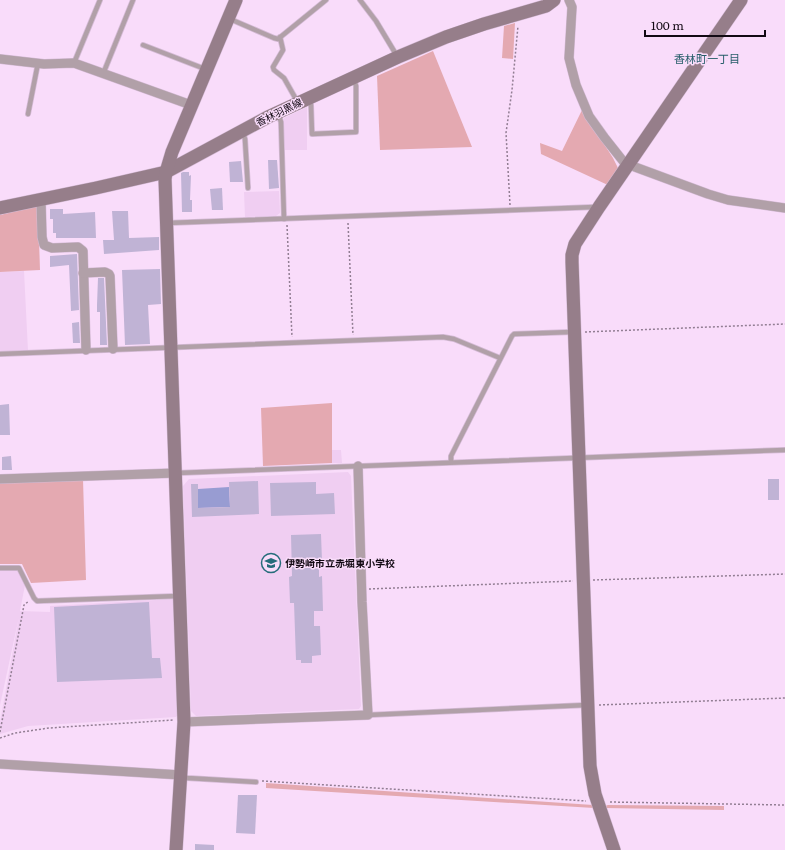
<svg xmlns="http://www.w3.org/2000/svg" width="785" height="850" viewBox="0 0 785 850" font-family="Literata,'Noto Sans JP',serif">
<rect width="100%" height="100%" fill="#f9dcfa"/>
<g fill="#f0cef2">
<polygon points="307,107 307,150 284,150 284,118"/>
<polygon points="279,191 280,213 276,216 245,217 244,192"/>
<polygon points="24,271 28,351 0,352 0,272"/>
<polygon points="332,450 341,450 342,463 332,463"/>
<polygon points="348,472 351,476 361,706 359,709 196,716 191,711 183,486 189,479"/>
<polygon points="0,571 18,571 25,585 20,611 50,612 50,606 173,599 180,712 176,717 28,726 0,734 0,722 19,617 0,705"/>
</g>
<g fill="#e4a9b1">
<polygon points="515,23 513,59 502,58 504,26"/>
<polygon points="433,51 472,147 380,150 377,76"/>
<polygon points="582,110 613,158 620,172 610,186 541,154 540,143 562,151"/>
<polygon points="37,206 38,209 40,270 0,272 0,215"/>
<polygon points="332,403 332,463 263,466 261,408"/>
<polygon points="83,479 86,580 31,583 22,564 0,564 0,483"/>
<polygon points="266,783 593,805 594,808 266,788"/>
<polygon points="608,805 724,806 724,810 605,808 605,806"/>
</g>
<polygon fill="#989cd2" points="229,487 230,507 198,508 198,489"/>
<g fill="#c0b3d5">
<polygon points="268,160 277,160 279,188 269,189"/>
<polygon points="241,161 243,182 230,182 229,162"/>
<polygon points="183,172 189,172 189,176 191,175 190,200 192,200 192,212 182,212 181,173"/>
<polygon points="222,188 223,210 212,210 210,189"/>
<polygon points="50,209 63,209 63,214 95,212 96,238 56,238 56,233 53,233 53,219 50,219"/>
<polygon points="112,211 128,211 129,238 159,237 159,250 104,254 103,240 114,240"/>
<polygon points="77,254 79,310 71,311 69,265 50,267 50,256"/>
<polygon points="160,269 161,304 148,305 150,344 125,345 122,270"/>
<polygon points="98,278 104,278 107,345 100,345 100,312 97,312 97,305"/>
<polygon points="79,322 80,343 73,343 72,323"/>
<polygon points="9,404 10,435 0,435 0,405"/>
<polygon points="11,456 12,470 2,470 2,457"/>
<rect x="768" y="479" width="11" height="21"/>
<polygon points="258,481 259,514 192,517 191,484 198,484 198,508 230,507 229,482"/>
<polygon points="316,482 316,494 334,493 335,514 271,516 270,483"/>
<polygon points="321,534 322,561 319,561 319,577 322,576 323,611 314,611 314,626 320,626 321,655 312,656 312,663 301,663 301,660 296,660 294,603 290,603 289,577 292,576 291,535"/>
<polygon points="149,602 152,658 160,658 162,678 57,682 54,607"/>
<polygon points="238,795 257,795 255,834 236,833"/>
<polygon points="195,844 214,845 214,850 195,850"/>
</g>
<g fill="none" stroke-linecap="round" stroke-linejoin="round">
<defs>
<g id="lane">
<polyline points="360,0 376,21 397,56"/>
<polyline points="230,19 274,38 278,39 326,0"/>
<polyline points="280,37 283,50 273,67 274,70 284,78 297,101"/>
<polyline points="143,45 205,69"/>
<polyline points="74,63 100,0"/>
<polyline points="103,74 133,0"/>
<polyline points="309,99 311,105 312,134 356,132 356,86 354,79"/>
<polyline points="278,113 281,122 284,219"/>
<polyline points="28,114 38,63"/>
<polyline points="243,132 245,139 248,188"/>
<polyline points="167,223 595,207"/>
<polyline points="0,354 443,337 454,339 500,358"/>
<polyline points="451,462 451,456 512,336 514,334 572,332"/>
<polyline points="177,473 785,450"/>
<polyline points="0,568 19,568 34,598 37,601 178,596"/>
<polyline points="368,715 587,705"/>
<polyline points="183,776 187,778 256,782"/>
</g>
<g id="street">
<polyline points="569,0 572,7 569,58 576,85 589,116 604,137 623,161 635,167 708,194 728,200 785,208"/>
<polyline points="0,59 44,64 74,63 191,105"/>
<polyline points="41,200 42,237 44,245 52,248 78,247 83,251 86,350"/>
<polyline points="83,273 105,272 109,274 110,276 113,349"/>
<polyline points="0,479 176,473"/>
<polyline points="184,722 368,715 362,602 358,466"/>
<polyline points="0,764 181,775"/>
</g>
<g id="secondary">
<polyline points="0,208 96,188 166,172 268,117 398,57 446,37 484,24 546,6 554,0"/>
<polyline points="176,850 184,722 165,179 166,172 172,152 236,0"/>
<polyline points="614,850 595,794 590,766 572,262 572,255 575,244 599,207 741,0"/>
</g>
</defs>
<use href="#lane" stroke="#d4bad5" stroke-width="6"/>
<use href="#street" stroke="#d4bad5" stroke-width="10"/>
<use href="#secondary" stroke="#d4bad5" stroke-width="14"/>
<g stroke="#927e93" stroke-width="1.5" stroke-dasharray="2 2" stroke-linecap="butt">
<polyline points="510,205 506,133 512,90 518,26"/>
<polyline points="348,223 353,335"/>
<polyline points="287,225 292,337"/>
<polyline points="585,332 785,324"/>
<polyline points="593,580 785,574"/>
<polyline points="369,589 573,581"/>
<polyline points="599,705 785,698"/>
<polyline points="0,732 24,605 29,601"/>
<polyline points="0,738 15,733 49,728 174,720"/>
<polyline points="262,781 586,801"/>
<polyline points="610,802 785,805"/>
</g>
<use href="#lane" stroke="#b1a0a8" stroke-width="4.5"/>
<use href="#street" stroke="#b1a0a8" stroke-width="9"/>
<use href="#secondary" stroke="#967e8a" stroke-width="13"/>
</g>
<defs>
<symbol id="school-ring" viewBox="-11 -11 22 22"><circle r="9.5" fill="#f9dcfa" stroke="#266c7b" stroke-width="1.5"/><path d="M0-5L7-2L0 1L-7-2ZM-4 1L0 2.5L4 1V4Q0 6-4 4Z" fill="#266c7b"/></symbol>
</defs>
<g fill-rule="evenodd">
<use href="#school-ring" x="260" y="552" width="22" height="22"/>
</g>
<g text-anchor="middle" stroke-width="3" stroke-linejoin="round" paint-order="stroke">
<g font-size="10" fill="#120913" stroke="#f9dcfa">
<text transform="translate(279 112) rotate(-26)" y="4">香林羽黒線</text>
</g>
<g font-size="10" font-weight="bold" fill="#120913" stroke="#f9dcfa" text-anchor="start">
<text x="285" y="567">伊勢崎市立赤堀東小学校</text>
</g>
<g font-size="11" fill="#265d69" stroke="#f9dcfa">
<text x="707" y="63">香林町一丁目</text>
</g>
</g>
<path d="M645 30v6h120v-6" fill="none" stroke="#120913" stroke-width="2"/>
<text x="651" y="30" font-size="12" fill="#120913" stroke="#f9dcfa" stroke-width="3" paint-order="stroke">100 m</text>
</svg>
